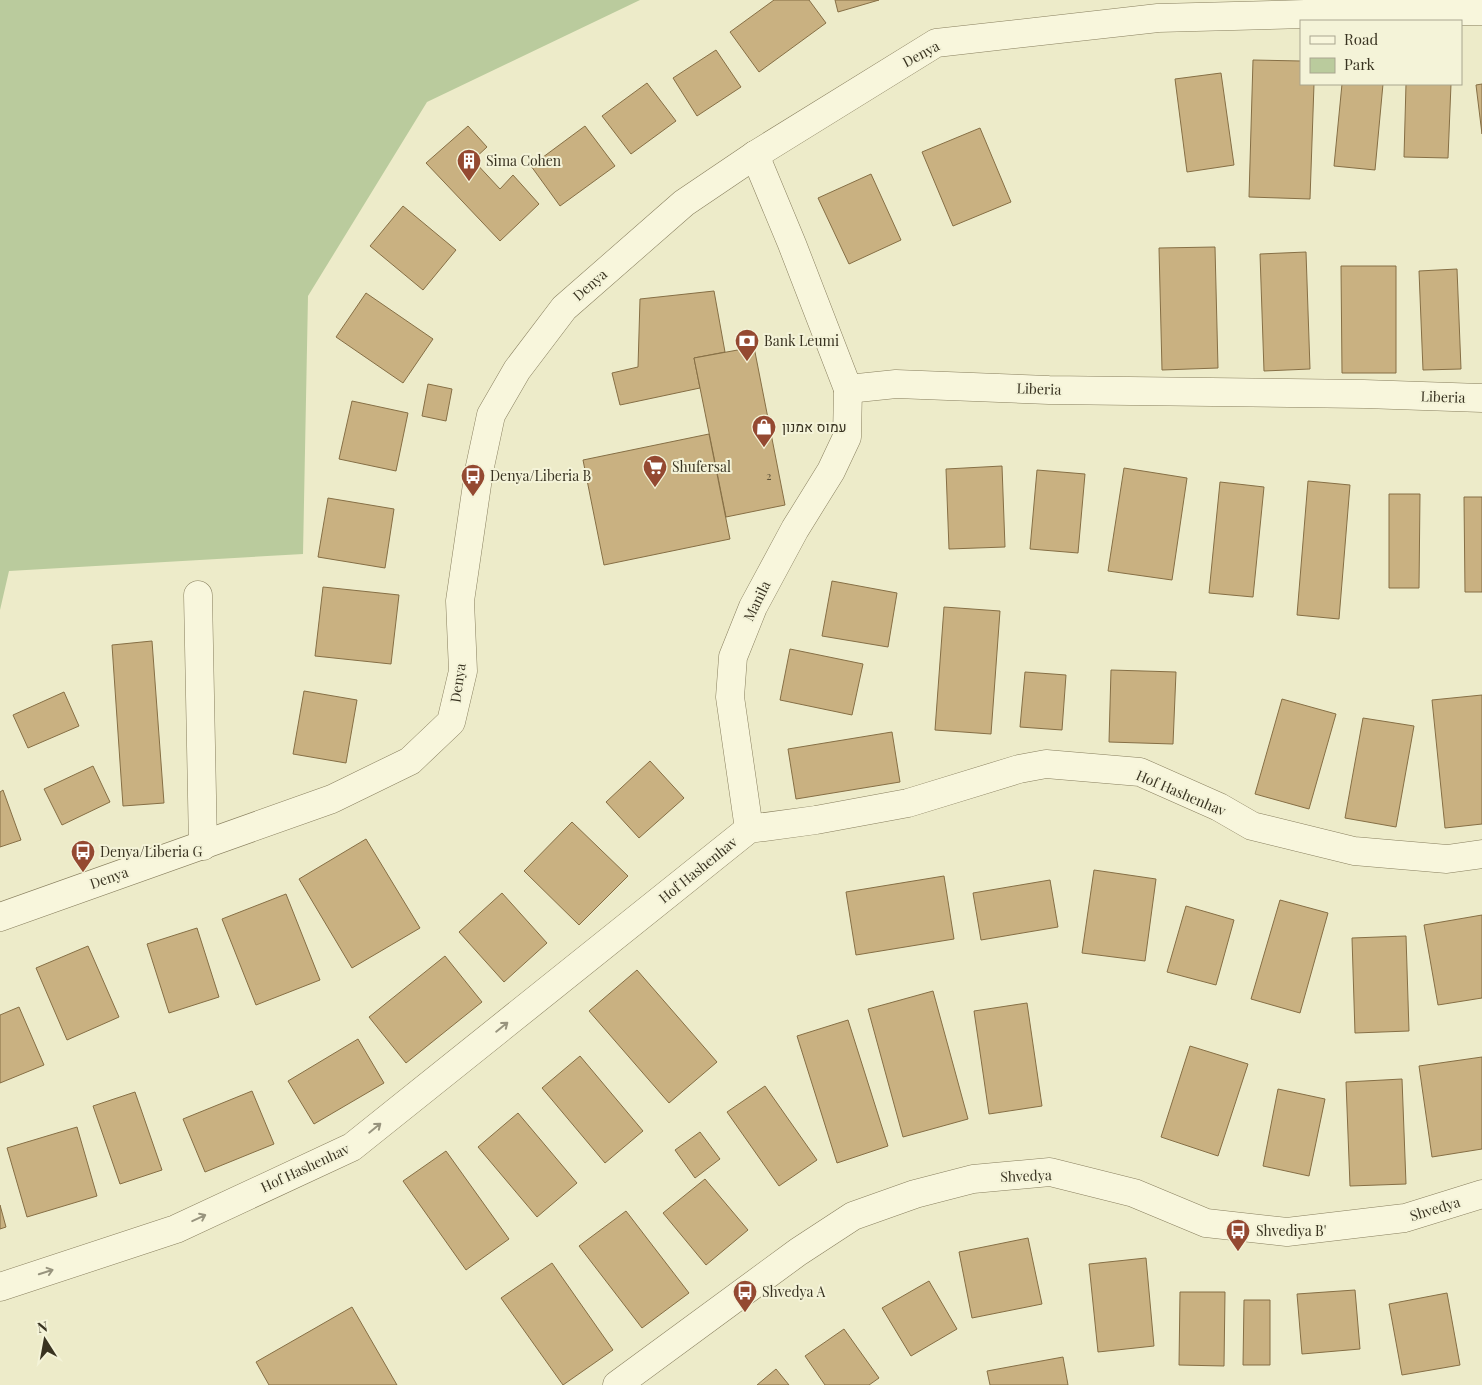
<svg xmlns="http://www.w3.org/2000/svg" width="1482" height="1385" viewBox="0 0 1482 1385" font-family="'Playfair Display',Heebo,serif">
<rect width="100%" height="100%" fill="#edebc9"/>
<polygon fill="#bacb9d" points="0,0 640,0 427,102 308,296 303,554 9,571 0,610"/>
<g fill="#c9b181" stroke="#866f45">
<polygon points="774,0 809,0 826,23 759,72 730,32"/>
<polygon points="835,0 879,0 838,12"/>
<polygon points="716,50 741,87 697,116 673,78"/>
<polygon points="1253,60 1301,61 1301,84 1314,84 1310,199 1249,197"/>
<polygon points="1221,73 1234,165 1187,172 1175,79"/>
<polygon points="647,83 676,121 631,154 602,116"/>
<polygon points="1342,84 1383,84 1375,170 1334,166"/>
<polygon points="1406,84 1451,84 1448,158 1404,157"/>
<polygon points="1482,84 1482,134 1476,85"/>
<polygon points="468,126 487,147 473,160 500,189 513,175 539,204 500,241 426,163"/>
<polygon points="585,126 615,166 560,206 531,166"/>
<polygon points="980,128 1011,202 953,226 922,152"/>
<polygon points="871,174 901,240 849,264 818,198"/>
<polygon points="403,206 456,250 423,290 370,246"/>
<polygon points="1215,247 1218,368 1162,370 1159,248"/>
<polygon points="1306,252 1310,369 1264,371 1260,254"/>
<polygon points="1341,266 1396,266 1396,373 1342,373"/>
<polygon points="1457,269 1461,369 1423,370 1419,271"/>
<polygon points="714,291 725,352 694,358 700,388 620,405 612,373 638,367 640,299"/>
<polygon points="366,293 433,339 403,383 336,337"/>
<polygon points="754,347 785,505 726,517 694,358"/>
<polygon points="428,384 452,389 446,421 422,416"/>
<polygon points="352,401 408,413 396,471 339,459"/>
<polygon points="709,434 730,539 604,565 583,460"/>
<polygon points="1002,466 1005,547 949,549 946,469"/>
<polygon points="1124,468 1187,478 1172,580 1108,571"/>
<polygon points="1037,470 1085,474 1078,553 1030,549"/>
<polygon points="1308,481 1350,485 1339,619 1297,615"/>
<polygon points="1220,482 1264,487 1253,597 1209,593"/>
<polygon points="1389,494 1420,494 1419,588 1389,588"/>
<polygon points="1464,497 1482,497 1482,592 1465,592"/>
<polygon points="328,498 394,509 385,568 318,557"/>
<polygon points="832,581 897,593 888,647 822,636"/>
<polygon points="323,587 399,595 391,664 315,656"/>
<polygon points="944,607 1000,611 991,734 935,730"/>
<polygon points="152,641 164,803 123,806 112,645"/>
<polygon points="790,649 863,664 852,715 780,700"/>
<polygon points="1111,670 1176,672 1173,744 1109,742"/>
<polygon points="1025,672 1066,675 1062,730 1020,727"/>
<polygon points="304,691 357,700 346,763 293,754"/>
<polygon points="64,692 79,726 28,748 13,715"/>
<polygon points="1482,695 1482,824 1445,828 1432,700"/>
<polygon points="1282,699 1336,714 1309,809 1255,794"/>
<polygon points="1363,718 1414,726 1396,827 1345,818"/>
<polygon points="892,732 900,782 796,799 788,749"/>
<polygon points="650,761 684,798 639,838 606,802"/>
<polygon points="93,766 110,802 62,825 44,789"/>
<polygon points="3,790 21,840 0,847 0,792"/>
<polygon points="572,822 628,876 579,925 524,871"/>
<polygon points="366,839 420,928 352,968 299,879"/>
<polygon points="1094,870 1156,879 1145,961 1082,953"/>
<polygon points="944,876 954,939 856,955 846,892"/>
<polygon points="1050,880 1058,927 981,940 973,893"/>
<polygon points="502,893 547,943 504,982 459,932"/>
<polygon points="286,894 320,980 256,1005 222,919"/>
<polygon points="1280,900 1328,913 1300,1013 1251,999"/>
<polygon points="1186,906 1234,920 1216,985 1167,972"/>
<polygon points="1482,915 1482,998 1438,1005 1424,925"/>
<polygon points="197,928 219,997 169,1013 147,944"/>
<polygon points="1406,936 1409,1031 1355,1033 1352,938"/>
<polygon points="88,946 119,1017 67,1040 36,968"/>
<polygon points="445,956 482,1002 406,1063 369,1017"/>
<polygon points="637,970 717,1062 669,1103 589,1011"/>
<polygon points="933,991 968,1119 903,1137 868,1009"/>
<polygon points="1027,1003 1042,1106 989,1114 974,1011"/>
<polygon points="19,1007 44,1065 0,1083 0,1015"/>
<polygon points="848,1020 888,1146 837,1163 797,1036"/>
<polygon points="358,1039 384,1083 314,1124 288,1081"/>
<polygon points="1190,1046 1248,1064 1218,1156 1161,1137"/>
<polygon points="580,1056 643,1131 605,1163 542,1088"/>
<polygon points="1482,1057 1482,1149 1432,1157 1419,1066"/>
<polygon points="1402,1079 1406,1184 1350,1186 1346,1082"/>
<polygon points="765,1086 817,1160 779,1186 727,1112"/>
<polygon points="1278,1089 1325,1099 1309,1176 1263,1166"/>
<polygon points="252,1091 274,1144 205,1172 183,1119"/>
<polygon points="135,1092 162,1170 120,1184 93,1106"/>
<polygon points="518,1113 577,1183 537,1217 478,1147"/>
<polygon points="77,1127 97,1196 27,1217 7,1148"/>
<polygon points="700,1132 720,1159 695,1178 675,1150"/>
<polygon points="446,1151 509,1239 466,1270 403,1181"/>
<polygon points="705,1179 748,1230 706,1265 663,1213"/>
<polygon points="0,1205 6,1227 0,1229"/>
<polygon points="626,1211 689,1293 642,1328 579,1246"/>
<polygon points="1028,1238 1042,1304 972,1318 959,1252"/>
<polygon points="1146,1258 1154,1346 1098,1352 1089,1264"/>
<polygon points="552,1263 613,1350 563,1385 501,1298"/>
<polygon points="929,1281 957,1329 911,1356 882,1308"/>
<polygon points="1355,1290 1360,1349 1302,1354 1297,1294"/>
<polygon points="1180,1292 1225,1292 1224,1366 1179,1365"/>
<polygon points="1447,1293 1460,1365 1402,1375 1389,1304"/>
<polygon points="1244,1300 1270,1300 1270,1365 1243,1365"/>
<polygon points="352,1307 397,1385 269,1385 256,1362"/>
<polygon points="844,1329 879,1378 869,1385 825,1385 805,1356"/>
<polygon points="1063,1357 1068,1385 990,1385 987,1371"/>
<polygon points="776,1369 789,1385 757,1385"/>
</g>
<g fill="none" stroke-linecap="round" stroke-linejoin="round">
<defs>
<g id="minor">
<polyline points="755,155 792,244 848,389 896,384 1049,390 1364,394 1482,398"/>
<polyline points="198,595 203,846"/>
<polyline points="749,829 730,697 733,657 753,607 795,529 831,471 847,437 848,389"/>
<polyline points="0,917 332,799 410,761 451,722 463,671 460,601 479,471 491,415 517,370 564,308 684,203 755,155 936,43 1158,18 1378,12 1482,11"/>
<polyline points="0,1287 176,1229 352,1147 749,829 816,820 908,803 1019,769 1046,764 1140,772 1219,807 1252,826 1354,851 1447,859 1482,854"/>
<polyline points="617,1385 798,1252 853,1216 915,1194 973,1179 1050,1172 1134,1193 1206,1223 1287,1232 1405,1218 1482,1194"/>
</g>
</defs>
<use href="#minor" stroke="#887f5e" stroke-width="29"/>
<use href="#minor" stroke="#f8f6dc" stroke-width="28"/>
</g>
<defs><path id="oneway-shaft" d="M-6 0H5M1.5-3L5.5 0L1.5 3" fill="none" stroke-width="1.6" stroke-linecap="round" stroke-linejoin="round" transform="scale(1.25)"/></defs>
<g stroke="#98947e">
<use href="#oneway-shaft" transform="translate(502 1027) rotate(-39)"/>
<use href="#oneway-shaft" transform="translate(375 1128) rotate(-39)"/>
<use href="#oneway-shaft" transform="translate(199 1218) rotate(-25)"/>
<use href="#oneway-shaft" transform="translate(46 1272) rotate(-18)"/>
</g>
<defs>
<symbol id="building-pin" viewBox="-11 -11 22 30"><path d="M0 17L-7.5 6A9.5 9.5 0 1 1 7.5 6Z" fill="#944931" stroke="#f4f3d8"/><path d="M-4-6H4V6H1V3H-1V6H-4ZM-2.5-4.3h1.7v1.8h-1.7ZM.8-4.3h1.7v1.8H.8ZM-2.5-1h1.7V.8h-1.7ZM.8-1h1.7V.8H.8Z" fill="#fff"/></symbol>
<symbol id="bank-pin" viewBox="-11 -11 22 30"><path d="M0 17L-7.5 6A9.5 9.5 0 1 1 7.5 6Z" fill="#944931" stroke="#f4f3d8"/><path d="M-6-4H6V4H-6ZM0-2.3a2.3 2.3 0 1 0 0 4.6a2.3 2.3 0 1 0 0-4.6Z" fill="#fff"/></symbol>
<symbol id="shop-pin" viewBox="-11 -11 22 30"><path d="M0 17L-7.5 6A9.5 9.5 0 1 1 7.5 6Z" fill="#944931" stroke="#f4f3d8"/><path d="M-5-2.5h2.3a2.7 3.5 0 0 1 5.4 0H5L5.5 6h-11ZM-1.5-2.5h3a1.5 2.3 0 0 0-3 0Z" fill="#fff"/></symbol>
<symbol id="supermarket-pin" viewBox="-11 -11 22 30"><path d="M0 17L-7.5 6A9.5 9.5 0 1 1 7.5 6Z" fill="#944931" stroke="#f4f3d8"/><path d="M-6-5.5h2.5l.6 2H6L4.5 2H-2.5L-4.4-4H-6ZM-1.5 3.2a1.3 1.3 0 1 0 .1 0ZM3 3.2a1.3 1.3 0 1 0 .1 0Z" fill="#fff"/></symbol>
<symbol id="bus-pin" viewBox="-11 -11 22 30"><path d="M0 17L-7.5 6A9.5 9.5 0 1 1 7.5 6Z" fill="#944931" stroke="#f4f3d8"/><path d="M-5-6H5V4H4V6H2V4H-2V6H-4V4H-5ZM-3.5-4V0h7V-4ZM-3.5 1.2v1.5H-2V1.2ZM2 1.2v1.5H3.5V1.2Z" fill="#fff"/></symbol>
</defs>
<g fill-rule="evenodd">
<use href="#building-pin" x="455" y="147" width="28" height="38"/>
<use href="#bank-pin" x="733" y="327" width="28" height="38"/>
<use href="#shop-pin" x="750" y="413" width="28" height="38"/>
<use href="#supermarket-pin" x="641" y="453" width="28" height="38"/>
<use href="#bus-pin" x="459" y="462" width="28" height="38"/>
<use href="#bus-pin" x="69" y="838" width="28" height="38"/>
<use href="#bus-pin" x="1224" y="1217" width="28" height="38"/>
<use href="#bus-pin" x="731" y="1278" width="28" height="38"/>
</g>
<g text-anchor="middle" stroke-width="4" stroke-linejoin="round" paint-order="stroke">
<g font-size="11" fill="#5d5239">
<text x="769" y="480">2</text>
</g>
<g font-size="14" fill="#393321" stroke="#f4f3d8">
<text transform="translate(921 54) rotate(-28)" y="5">Denya</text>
<text transform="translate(590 285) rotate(-41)" y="5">Denya</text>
<text transform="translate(1039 389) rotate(2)" y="5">Liberia</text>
<text transform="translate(1443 397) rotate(2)" y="5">Liberia</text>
<text transform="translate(757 601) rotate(-64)" y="5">Manila</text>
<text transform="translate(458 683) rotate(-82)" y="5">Denya</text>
<text transform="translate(1181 793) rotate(23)" y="5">Hof Hashenhav</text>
<text transform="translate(698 870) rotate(-39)" y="5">Hof Hashenhav</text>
<text transform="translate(109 878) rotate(-19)" y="5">Denya</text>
<text transform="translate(305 1168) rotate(-25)" y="5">Hof Hashenhav</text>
<text transform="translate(1026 1176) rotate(-2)" y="5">Shvedya</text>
<text transform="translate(1435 1209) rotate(-17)" y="5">Shvedya</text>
</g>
<g font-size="14" fill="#393321" stroke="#f4f3d8" text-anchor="start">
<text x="486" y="166">Sima Cohen</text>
<text x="764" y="346">Bank Leumi</text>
<text x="782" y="432">עמוס אמנון</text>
<text x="672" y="472">Shufersal</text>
<text x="490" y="481">Denya/Liberia B</text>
<text x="100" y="857">Denya/Liberia G</text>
<text x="1256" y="1236">Shvediya B'</text>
<text x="762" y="1297">Shvedya A</text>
</g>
</g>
<rect x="1300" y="20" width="162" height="65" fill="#f4f3d8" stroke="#a9a68f"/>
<rect x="1310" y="36" width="25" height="8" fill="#f8f6dc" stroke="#a9a68f"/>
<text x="1344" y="45" font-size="15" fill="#393321">Road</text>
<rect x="1310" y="58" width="25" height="15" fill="#bacb9d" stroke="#a9a68f"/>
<text x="1344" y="70" font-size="15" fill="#393321">Park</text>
<g transform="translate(45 1340) rotate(349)" stroke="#f4f3d8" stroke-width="4" paint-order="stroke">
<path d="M0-4L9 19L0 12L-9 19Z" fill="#393321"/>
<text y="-8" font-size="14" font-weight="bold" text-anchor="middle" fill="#393321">N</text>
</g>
</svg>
